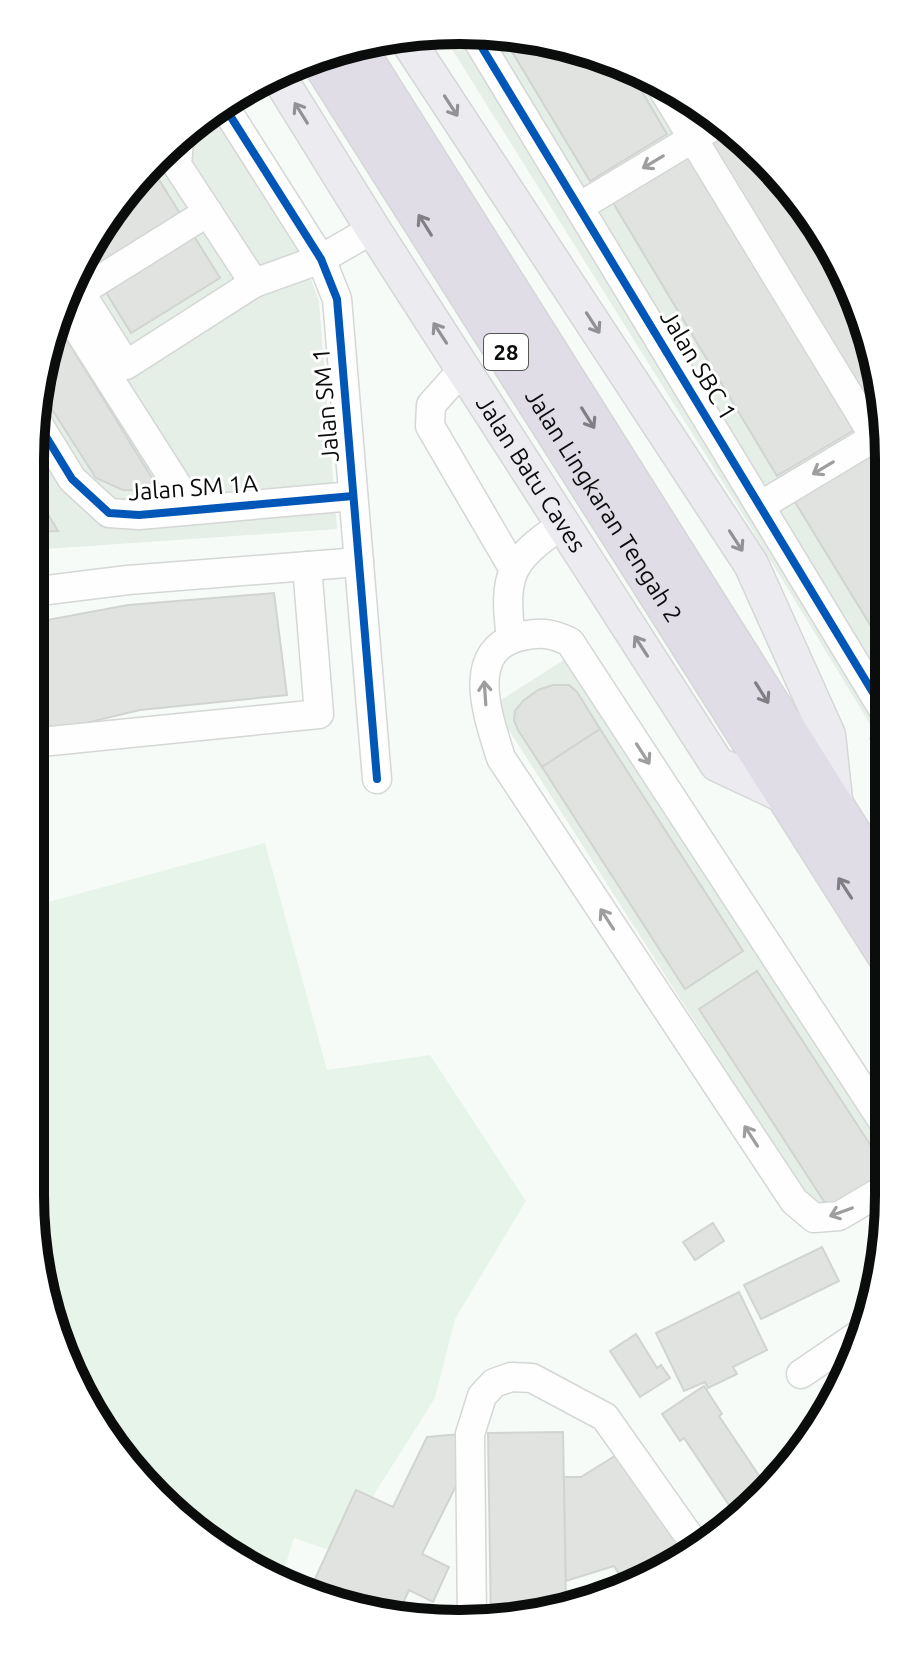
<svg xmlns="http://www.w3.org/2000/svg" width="919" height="1654" viewBox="0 0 919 1654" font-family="Ubuntu,sans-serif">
<rect width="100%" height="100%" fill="#f7fbf8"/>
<g fill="#e5eee7">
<polygon points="516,34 675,88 763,155 817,221 866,321 885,404 887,752 737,505 445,38"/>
<polygon points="212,112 302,255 319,301 337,529 31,550 31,432 53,322 88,244 198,118"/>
<polygon points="567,658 888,1153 888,1180 816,1212 493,705"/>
</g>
<polygon fill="#e6f4e9" points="265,843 327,1070 430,1055 526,1201 455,1319 435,1398 337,1553 294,1538 281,1579 221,1551 118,1456 53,1332 30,1194 30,907"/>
<g fill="#e0e3e0" stroke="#d2d4d2" stroke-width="2">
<polygon points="516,34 631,73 667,134 590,181 502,35"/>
<polygon points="676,89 707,112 695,120"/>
<polygon points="724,126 763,155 817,221 866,321 885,404 885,411 869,420 701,140"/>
<polygon points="685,150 854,430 777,476 609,196"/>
<polygon points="153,170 220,278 131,333 83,255 88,244"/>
<polygon points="54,319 160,491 123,490 96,478 39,389"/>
<polygon points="868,450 886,479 886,651 792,497"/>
<polygon points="31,486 58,531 31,532"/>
<polygon points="274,593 287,695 140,710 31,736 31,623 128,605"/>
<polygon points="553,685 569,685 577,692 600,729 542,767 518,730 514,720 515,711 523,701 538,690"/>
<polygon points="600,729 743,951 685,989 542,767"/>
<polygon points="757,971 888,1172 888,1175 831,1212 699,1009"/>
<polygon points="713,1223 724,1241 695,1260 683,1242"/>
<polygon points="822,1247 839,1281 761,1319 744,1285"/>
<polygon points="739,1292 767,1350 733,1367 737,1374 708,1388 705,1382 684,1391 656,1333"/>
<polygon points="636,1334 657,1368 661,1365 670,1378 640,1397 610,1351"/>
<polygon points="704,1386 722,1414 719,1416 764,1483 779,1473 739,1520 684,1438 680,1441 662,1414"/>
<polygon points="563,1432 566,1605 491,1622 488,1433"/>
<polygon points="460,1434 456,1486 422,1554 449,1567 433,1602 409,1590 398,1614 348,1609 309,1592 356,1490 393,1507 427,1437"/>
<polygon points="621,1452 685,1553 628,1589 614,1566 566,1581 564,1477 581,1477"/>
<polygon points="421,1605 449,1609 448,1619 419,1616"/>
</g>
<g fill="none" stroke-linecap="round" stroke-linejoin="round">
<defs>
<g id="minor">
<polyline points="475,36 886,714"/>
<polyline points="659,83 886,456"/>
<polyline points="224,106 321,259 337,299 377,779"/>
<polyline points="179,141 177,165 254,283 321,259 373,229"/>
<polyline points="579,207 720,122"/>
<polyline points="72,279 126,365 254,283"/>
<polyline points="80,292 208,212"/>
<polyline points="61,303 193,510"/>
<polyline points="463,369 431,405 430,426 513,568"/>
<polyline points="34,417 72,479 109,513 139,515 353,496"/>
<polyline points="760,506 885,431"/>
<polyline points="31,592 128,580 359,562"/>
<path d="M511 639C503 574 509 561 563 524"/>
<polyline points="31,743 319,714 307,566"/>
<path d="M888 1129 570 642C551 633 542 632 522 636 462 649 489 719 501 758L794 1201 814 1218 839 1216 888 1187"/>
<polyline points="801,1374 867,1329"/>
<polyline points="472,1622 470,1434 482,1396 494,1383 511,1377 532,1378 605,1417 696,1546"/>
</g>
<g id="major">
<polyline points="408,41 751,564 828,735 836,809"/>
<path id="s1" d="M280 79 373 229 717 764 787 797"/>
</g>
<g id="highway">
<polyline points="353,44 887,891"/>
<path id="s2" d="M320 58 887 954"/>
</g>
</defs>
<use href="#minor" stroke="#d4d7d5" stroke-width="31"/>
<use href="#major" stroke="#d5d7d6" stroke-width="37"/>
<use href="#highway" stroke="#d5d7d6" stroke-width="43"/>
<polyline stroke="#dcdddc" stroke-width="5" stroke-dasharray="8 4" stroke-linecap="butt" points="871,737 887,763"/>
<use href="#minor" stroke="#fefefe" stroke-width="28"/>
<use href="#major" stroke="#ecebf0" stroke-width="34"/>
<use href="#highway" stroke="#e1dde7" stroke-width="40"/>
<defs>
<g id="cycleway">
<polyline points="475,36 886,714"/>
<polyline points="224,106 321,259 337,299 377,779"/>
<polyline points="34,417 72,479 109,513 139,515 353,496"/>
</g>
</defs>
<use href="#cycleway" stroke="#fff" stroke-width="13"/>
<use href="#cycleway" stroke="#0057b8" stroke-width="8"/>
</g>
<defs><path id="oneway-shaft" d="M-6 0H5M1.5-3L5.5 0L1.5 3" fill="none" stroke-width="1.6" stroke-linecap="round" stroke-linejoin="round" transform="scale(2)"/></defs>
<g stroke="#929295">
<use href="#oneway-shaft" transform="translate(451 106) rotate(57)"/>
<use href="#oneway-shaft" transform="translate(301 113) rotate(-122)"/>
<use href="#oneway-shaft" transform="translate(593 323) rotate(57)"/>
<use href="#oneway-shaft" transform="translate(440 333) rotate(-123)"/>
<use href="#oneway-shaft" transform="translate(736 541) rotate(57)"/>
<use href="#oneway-shaft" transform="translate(641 646) rotate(-123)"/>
</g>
<g stroke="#9d9e9d">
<use href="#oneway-shaft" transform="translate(653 162) rotate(149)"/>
<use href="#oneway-shaft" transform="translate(823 468) rotate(149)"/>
<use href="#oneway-shaft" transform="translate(485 693) rotate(-94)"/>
<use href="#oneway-shaft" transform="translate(643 754) rotate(57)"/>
<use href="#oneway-shaft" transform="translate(607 919) rotate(-123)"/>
<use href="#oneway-shaft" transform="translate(751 1136) rotate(-123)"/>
<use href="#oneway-shaft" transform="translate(841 1212) rotate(160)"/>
</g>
<g stroke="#817f84">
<use href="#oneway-shaft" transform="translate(425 225) rotate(-122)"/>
<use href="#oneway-shaft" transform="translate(588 418) rotate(58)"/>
<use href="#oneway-shaft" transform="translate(762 693) rotate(58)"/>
<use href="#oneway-shaft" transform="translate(845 888) rotate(-123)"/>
</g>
<g text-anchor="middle" stroke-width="6" stroke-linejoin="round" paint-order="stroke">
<rect fill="#fff" stroke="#545655" stroke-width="2" x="484" y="334" width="44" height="36" rx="6"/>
<g font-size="22" font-weight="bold" fill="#0b0d0c">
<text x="506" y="360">28</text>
</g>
<g font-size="24" fill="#0b0d0c" stroke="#fff">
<text transform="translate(698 365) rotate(59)" y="8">Jalan SBC 1</text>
<text transform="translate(326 405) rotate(-95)" y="8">Jalan SM 1</text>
<text dy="8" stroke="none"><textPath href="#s1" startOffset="468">Jalan Batu Caves</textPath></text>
<text transform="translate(193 488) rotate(-4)" y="8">Jalan SM 1A</text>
<text dy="8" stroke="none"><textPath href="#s2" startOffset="530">Jalan Lingkaran Tengah 2</textPath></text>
</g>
</g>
<path d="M0 0H919V1654H0ZM459 44H460A415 415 0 0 1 875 459V1195A415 415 0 0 1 460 1610H459A415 415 0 0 1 44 1195V459A415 415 0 0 1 459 44Z" fill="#fff" fill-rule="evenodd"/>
<path fill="none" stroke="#0b0d0c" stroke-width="10" d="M459 44H460A415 415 0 0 1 875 459V1195A415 415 0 0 1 460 1610H459A415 415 0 0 1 44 1195V459A415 415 0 0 1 459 44Z"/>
</svg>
